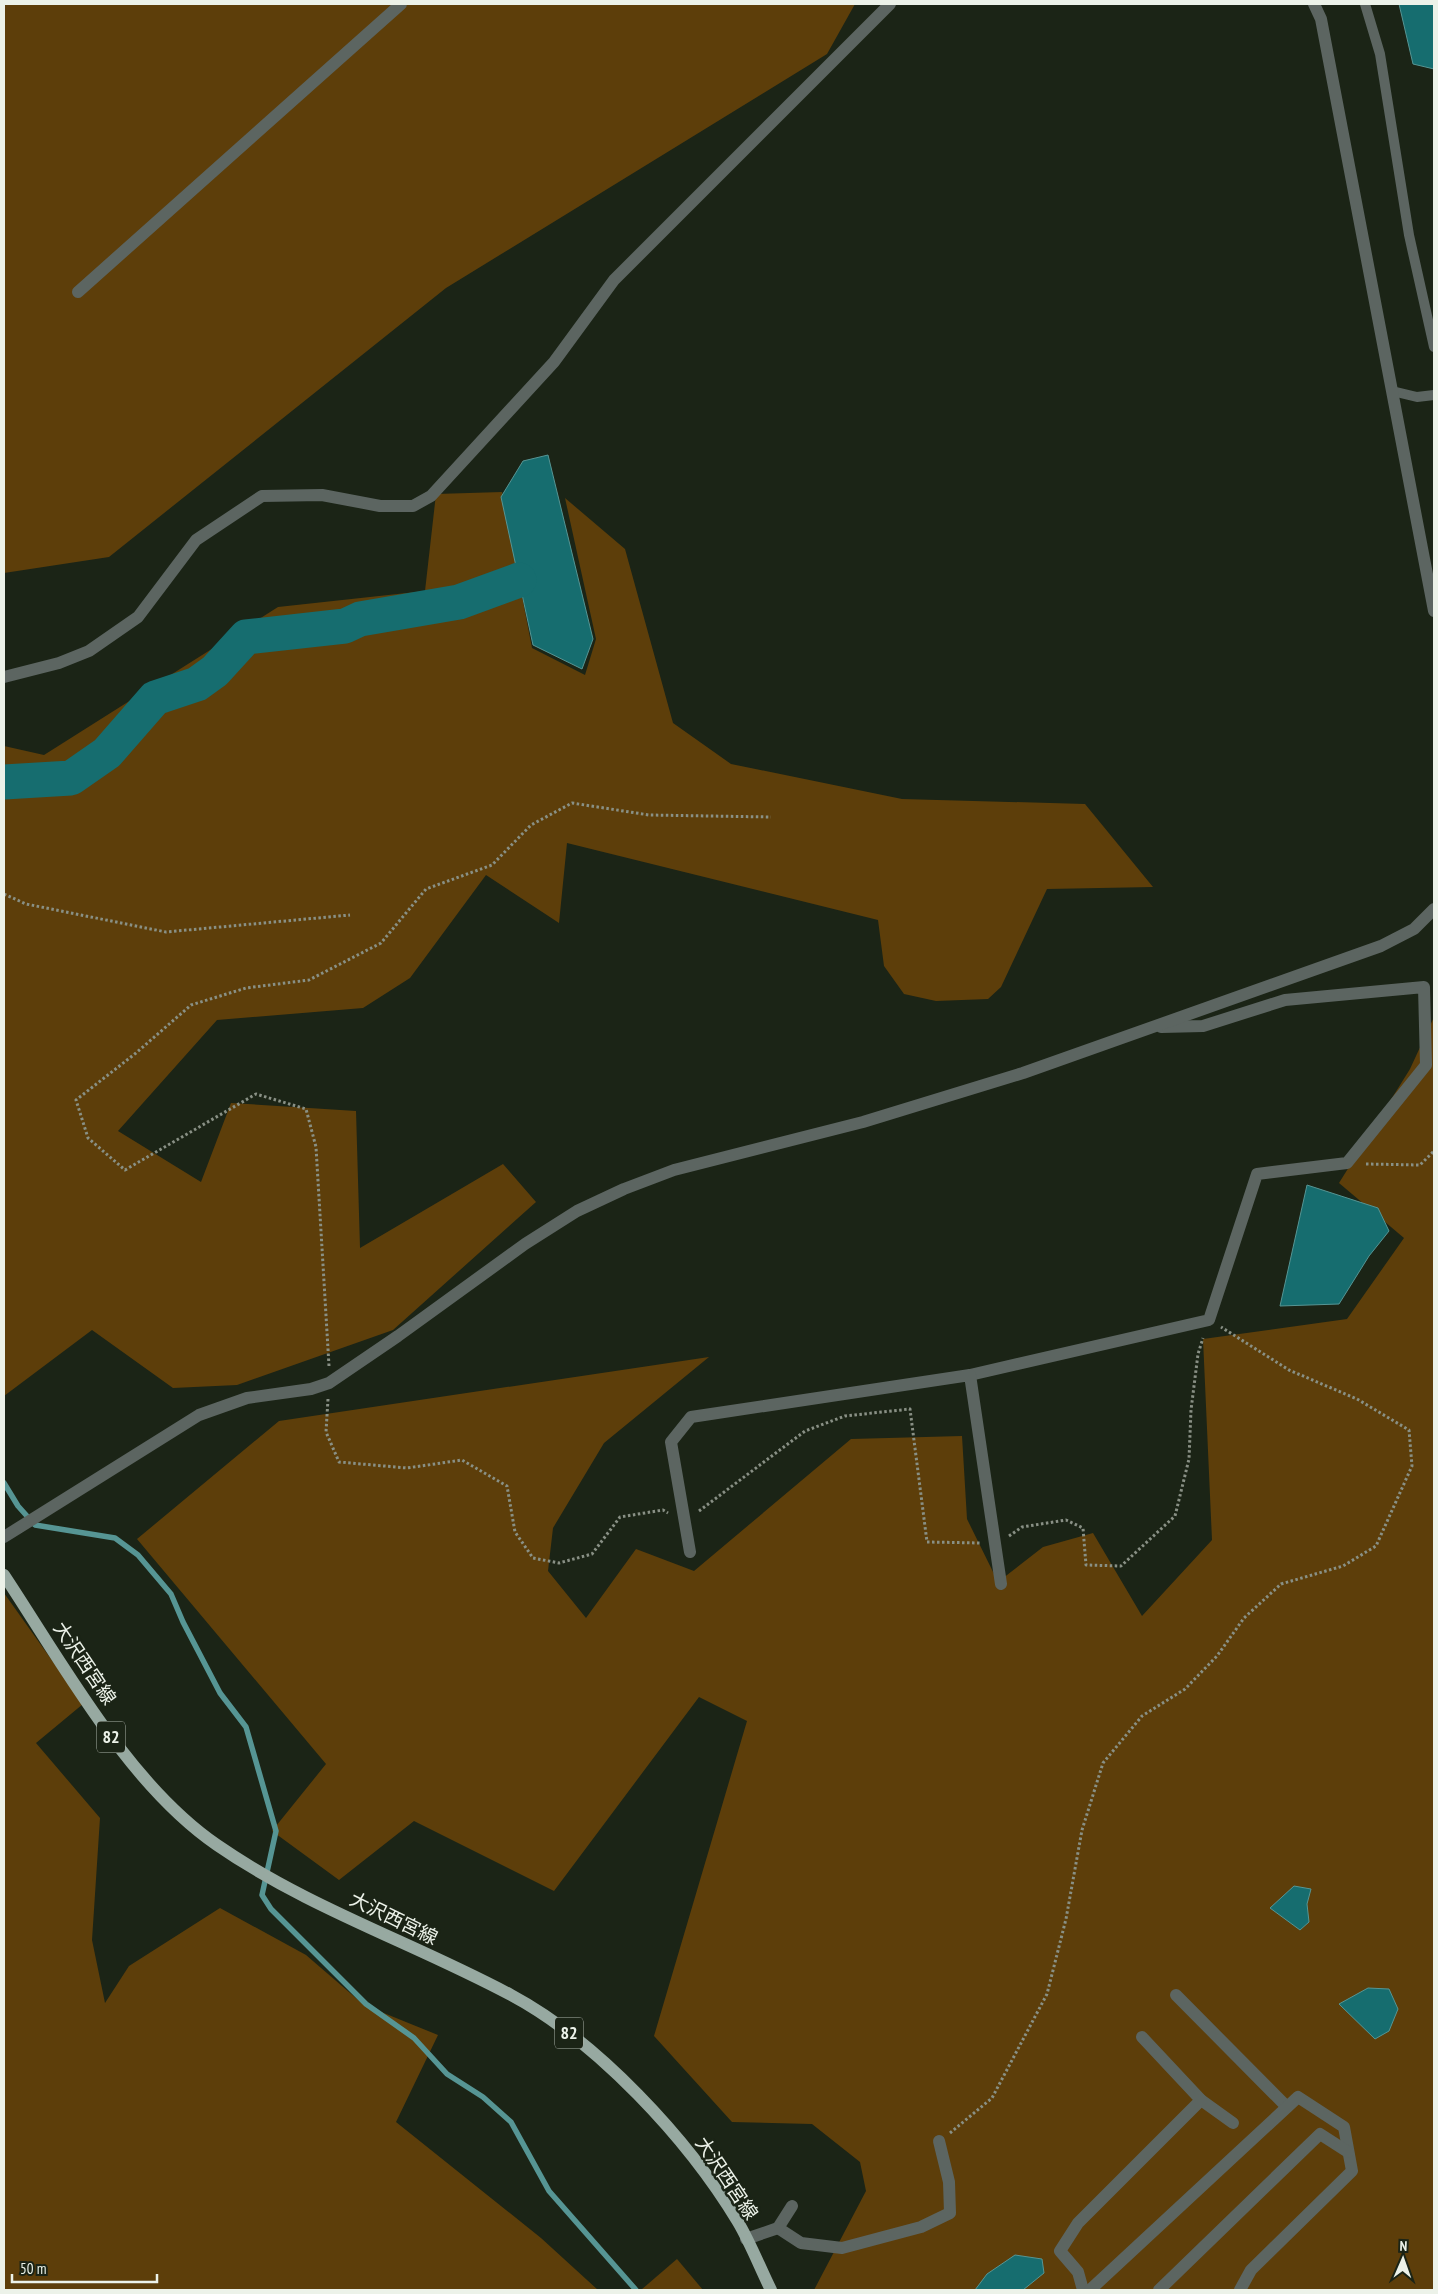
<svg xmlns="http://www.w3.org/2000/svg" width="1438" height="2294" viewBox="0 0 1438 2294" font-family="'PT Sans Narrow','Noto Sans JP',sans-serif">
<rect width="100%" height="100%" fill="#1b2416"/>
<g fill="#5d3e0a">
<polygon points="4,4 855,4 827,54 446,288 109,557 4,573"/>
<polygon points="502,492 532,648 585,675 596,639 565,498 625,549 673,723 731,764 902,799 1085,804 1153,887 1047,889 1001,987 988,999 936,1001 904,994 884,966 878,920 567,843 559,923 486,875 410,978 363,1008 217,1020 118,1131 201,1182 231,1103 356,1111 360,1248 503,1164 536,1202 393,1330 237,1385 173,1388 92,1330 4,1396 4,746 44,755 278,607 425,591 436,494"/>
<polygon points="1434,1017 1434,2290 814,2290 866,2191 860,2162 812,2124 732,2122 654,2036 747,1721 699,1697 554,1891 414,1821 339,1880 272,1831 326,1764 137,1539 279,1421 709,1357 604,1443 553,1528 548,1571 586,1618 636,1549 694,1571 851,1439 962,1436 967,1519 998,1582 1043,1547 1093,1533 1142,1616 1212,1540 1203,1339 1347,1319 1404,1238 1339,1183 1410,1069"/>
<polygon points="4,1593 83,1704 36,1743 100,1818 92,1940 105,2003 129,1966 220,1908 306,1955 364,2005 438,2035 396,2122 541,2238 598,2290 4,2290"/>
<polygon points="677,2259 703,2290 641,2290"/>
</g>
<g fill="#166d6f" stroke="#569594">
<polygon points="1399,4 1434,4 1434,69 1413,64"/>
<polygon points="548,455 593,639 582,669 533,645 501,497 523,461"/>
<polygon points="1307,1185 1378,1208 1389,1231 1369,1256 1339,1304 1280,1306"/>
<polygon points="1294,1886 1311,1889 1307,1904 1309,1922 1300,1930 1270,1908"/>
<polygon points="1368,1988 1389,1989 1398,2009 1389,2031 1375,2039 1339,2004"/>
<polygon points="1015,2255 1042,2259 1044,2273 1023,2290 975,2290 987,2274"/>
</g>
<g fill="none" stroke-linecap="round" stroke-linejoin="round">
<polyline stroke="#569594" stroke-width="5.5" points="4,1483 18,1506 35,1525 115,1538 138,1555 171,1594 183,1622 220,1693 246,1727 276,1831 262,1895 271,1909 366,2004 414,2038 447,2074 483,2097 511,2122 549,2191 636,2290"/>
<polyline stroke="#166d6f" stroke-width="35" points="4,782 71,778 107,753 155,698 197,684 215,671 246,637 345,626 360,619 459,602 519,580"/>
<g stroke="#899085" stroke-width="3" stroke-dasharray="2.5 2.5" stroke-linecap="butt">
<polyline points="4,894 26,904 166,932 350,915"/>
<polyline points="1366,1164 1420,1165 1434,1151"/>
<polyline points="329,1366 316,1147 306,1109 256,1094 125,1170 88,1138 76,1100 136,1053 191,1005 246,988 309,980 381,943 426,889 492,865 531,825 572,803 649,815 771,817"/>
<polyline points="328,1399 326,1432 339,1462 407,1468 462,1460 507,1486 515,1532 533,1558 559,1563 592,1554 620,1517 663,1510 668,1513"/>
<polyline points="699,1511 805,1431 845,1416 910,1409 927,1542 981,1543"/>
<polyline points="1009,1536 1022,1527 1066,1520 1083,1528 1086,1565 1121,1566 1175,1516 1189,1459 1191,1410 1198,1354 1203,1338"/>
<polyline points="950,2133 992,2098 1047,1994 1066,1919 1082,1830 1103,1763 1142,1716 1185,1689 1217,1656 1244,1618 1281,1584 1343,1566 1376,1546 1412,1466 1409,1430 1357,1399 1289,1370 1221,1327"/>
</g>
<g stroke="#5c6561" stroke-width="10">
<polyline points="1365,4 1380,54 1409,235 1434,347"/>
<polyline points="1392,391 1417,397 1434,395"/>
</g>
<g stroke="#5c6561" stroke-width="12">
<polyline points="1314,4 1321,19 1434,611"/>
<polyline points="78,292 401,4"/>
<polyline points="4,677 59,663 89,651 138,617 196,540 262,496 322,495 380,506 413,506 431,496 554,362 614,280 890,4"/>
<polyline points="970,1375 1209,1320 1257,1174 1347,1163 1426,1065 1424,987 1285,1000 1203,1026 1161,1027"/>
<polyline points="4,1537 199,1415 247,1398 311,1389 329,1383 398,1336 525,1244 577,1211 624,1189 674,1170 863,1122 1023,1073 1381,946 1414,929 1434,909"/>
<polyline points="690,1552 671,1442 691,1417 970,1375 1001,1584"/>
<polyline points="1176,1995 1287,2107"/>
<polyline points="1201,2100 1233,2123"/>
<polyline points="778,2228 801,2243 842,2248 921,2227 950,2213 949,2182 939,2141"/>
<polyline points="746,2239 778,2228 792,2206"/>
<polyline points="1083,2290 1078,2272 1060,2251 1078,2223 1201,2100 1142,2037"/>
<polyline points="1090,2290 1298,2097 1344,2127 1352,2171 1251,2270 1240,2290"/>
<polyline points="1159,2290 1320,2134 1348,2152"/>
</g>
<path stroke="#97a9a1" stroke-width="12" d="M4 1575C63 1664 128 1784 217 1845 308 1908 414 1943 511 1995 597 2041 688 2139 738 2222 751 2244 760 2268 771 2290"/>
</g>
<g text-anchor="middle" stroke-width="5" stroke-linejoin="round" paint-order="stroke">
<g fill="#1b2416" stroke="#adb4aa" stroke-width="1">
<rect x="97" y="1721.5" width="28" height="31" rx="4"/>
<rect x="555" y="2017.5" width="28" height="31" rx="4"/>
</g>
<g font-size="18" font-weight="bold" fill="#ecf2e9">
<text x="111" y="1743">82</text>
<text x="569" y="2039">82</text>
</g>
<g font-size="19" fill="#ecf2e9" stroke="#1b2416">
<text transform="translate(85 1663) rotate(56)" y="7">大沢西宮線</text>
<text transform="translate(394 1918) rotate(26)" y="7">大沢西宮線</text>
<text transform="translate(727 2178) rotate(56)" y="7">大沢西宮線</text>
</g>
</g>
<rect width="1438" height="2294" fill="none" stroke="#ecf2e9" stroke-width="10"/>
<g transform="translate(1403 2259) rotate(2)" stroke="#1b2416" stroke-width="4" paint-order="stroke">
<path d="M0-4L9 19L0 12L-9 19Z" fill="#ecf2e9"/>
<text y="-8" font-size="14" font-weight="bold" text-anchor="middle" fill="#ecf2e9">N</text>
</g>
<path d="M12 2274v8h145v-8" fill="none" stroke="#ecf2e9" stroke-width="2.5"/>
<text x="20" y="2274" font-size="15" fill="#ecf2e9" stroke="#1b2416" stroke-width="4" paint-order="stroke">50 m</text>
</svg>
